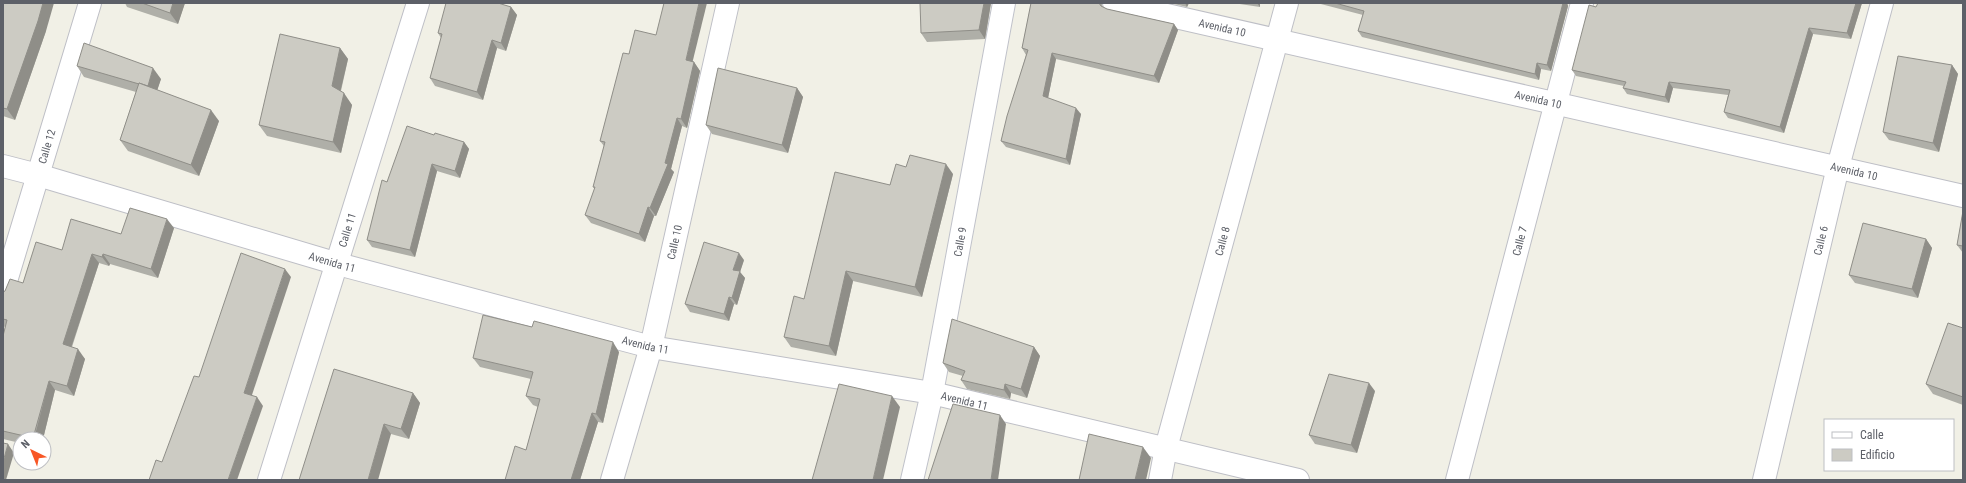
<svg xmlns="http://www.w3.org/2000/svg" width="1966" height="483" viewBox="0 0 1966 483" font-family="'Roboto Condensed',sans-serif">
<rect width="100%" height="100%" fill="#f1f0e6"/>
<g fill="none" stroke-linecap="round" stroke-linejoin="round">
<defs>
<g id="street">
<path id="s1" d="M1114 3 1963 196"/>
<path id="s2" d="M3 166 38 175 338 264 651 347 932 393 1298 480"/>
<path id="s3" d="M3 291 90 3"/>
<path id="s4" d="M269 480 418 3"/>
<path id="s5" d="M612 480 651 347 728 3"/>
<path id="s6" d="M1160 480 1166 448 1287 3"/>
<path id="s7" d="M1457 480 1582 3"/>
<path id="s8" d="M1764 480 1838 167 1882 3"/>
</g>
<g id="secondary">
<path id="s9" d="M912 480 932 393 1004 3"/>
</g>
</defs>
<use href="#street" stroke="#bebfc6" stroke-width="24"/>
<use href="#secondary" stroke="#c0c2ca" stroke-width="24"/>
<use href="#street" stroke="#fff" stroke-width="22"/>
<use href="#secondary" stroke="#fff" stroke-width="22"/>
</g>
<g fill="#afafa8">
<polygon points="3,3 46,31 15,120 3,116"/>
<polygon points="125,3 185,3 178,24 127,7"/>
<polygon points="991,3 985,39 927,42 921,33"/>
<polygon points="1031,3 1102,3 1102,6 1107,9 1174,24 1178,30 1159,83 1056,59 1048,98 1081,114 1070,165 1006,147 1001,141 1026,55 1022,48"/>
<polygon points="1170,3 1189,3 1187,7"/>
<polygon points="1233,3 1260,3 1260,7"/>
<polygon points="1317,3 1567,3 1568,6 1551,71 1541,69 1539,80 1362,37 1358,31 1363,15"/>
<polygon points="1862,3 1851,39 1813,34 1784,133 1728,118 1724,112 1728,95 1673,88 1669,103 1627,94 1623,88 1624,86 1576,76 1572,70"/>
<polygon points="511,7 517,15 506,51 497,48 483,100 435,86 430,78 441,38 438,33"/>
<polygon points="656,35 694,62 700,71 687,128 682,126 671,169 674,172 656,216 654,216 645,242 591,223 585,215 595,189 593,187 604,146 600,141 629,54"/>
<polygon points="340,48 348,59 341,91 352,105 341,153 267,136 259,125"/>
<polygon points="1952,65 1958,74 1939,152 1889,140 1883,132"/>
<polygon points="77,66 161,79 157,90 219,121 199,176 128,151 120,140 136,92 84,77"/>
<polygon points="797,88 803,97 788,153 712,134 706,125"/>
<polygon points="434,135 464,142 469,149 460,178 437,171 415,257 372,247 367,240 387,182"/>
<polygon points="906,167 953,174 922,297 853,281 836,356 791,347 784,337 804,299 890,185"/>
<polygon points="1963,211 1963,253 1957,245"/>
<polygon points="174,228 158,278 110,264 109,266 99,263 72,347 85,359 74,396 55,390 43,439 20,439 20,443 3,439 3,336 5,327 3,326 3,292 23,283 62,250 121,234"/>
<polygon points="1926,239 1932,248 1918,298 1855,283 1849,275"/>
<polygon points="744,260 740,272 745,278 737,305 734,304 729,321 690,312 685,304"/>
<polygon points="1963,328 1963,405 1933,394 1926,384"/>
<polygon points="1034,347 1040,356 1027,398 1011,393 1010,399 967,389 961,380 963,376 949,372 943,363"/>
<polygon points="619,352 603,423 598,422 580,480 505,480 526,450 538,407 533,405 526,396 531,379 480,367 473,358"/>
<polygon points="1375,391 1357,453 1315,444 1309,435"/>
<polygon points="413,393 420,403 409,439 391,434 299,480"/>
</g>
<g fill="#8f8e88">
<polygon points="43,3 54,3 46,31 15,120 7,109"/>
<polygon points="173,3 185,3 178,24 170,13"/>
<polygon points="699,3 707,3 692,64 686,60"/>
<polygon points="984,3 991,3 985,39 979,30"/>
<polygon points="1185,3 1189,3 1187,7"/>
<polygon points="1257,3 1260,3 1260,7"/>
<polygon points="1563,3 1567,3 1568,6 1551,71 1547,65"/>
<polygon points="1856,3 1862,3 1851,39 1847,33"/>
<polygon points="511,7 517,15 506,51 501,43"/>
<polygon points="1174,24 1178,30 1159,83 1154,76"/>
<polygon points="1809,28 1813,34 1784,133 1780,127"/>
<polygon points="492,40 497,48 483,100 477,92"/>
<polygon points="340,48 348,59 339,97 332,86"/>
<polygon points="1052,53 1056,59 1047,103 1043,96"/>
<polygon points="694,62 700,71 687,128 681,119"/>
<polygon points="1537,63 1541,69 1539,80 1535,74"/>
<polygon points="1952,65 1958,74 1939,152 1933,143"/>
<polygon points="153,68 161,79 155,97 148,86"/>
<polygon points="1669,82 1673,88 1669,103 1665,97"/>
<polygon points="797,88 803,97 788,153 782,145"/>
<polygon points="344,93 352,105 341,153 333,142"/>
<polygon points="1076,108 1081,114 1070,165 1066,159"/>
<polygon points="211,110 219,121 199,176 191,165"/>
<polygon points="677,118 682,126 671,169 674,172 656,216 650,208 665,163"/>
<polygon points="464,142 469,149 460,178 455,171"/>
<polygon points="432,164 437,171 415,257 410,250"/>
<polygon points="946,164 953,174 922,297 915,287"/>
<polygon points="648,207 654,216 645,242 639,234"/>
<polygon points="167,219 174,228 158,278 151,269"/>
<polygon points="1926,239 1932,248 1918,298 1912,289"/>
<polygon points="739,253 744,260 740,272 745,278 737,305 732,298 733,270"/>
<polygon points="92,254 99,263 69,354 63,344"/>
<polygon points="103,254 110,264 109,266 102,257"/>
<polygon points="285,269 291,277 250,401 244,393"/>
<polygon points="846,271 853,281 836,356 829,346"/>
<polygon points="729,297 734,304 729,321 724,314"/>
<polygon points="613,342 619,352 603,423 596,414"/>
<polygon points="1034,347 1040,356 1027,398 1021,389"/>
<polygon points="78,349 85,359 74,396 67,386"/>
<polygon points="49,381 55,390 43,439 34,439"/>
<polygon points="1369,383 1375,391 1357,453 1351,445"/>
<polygon points="1005,384 1011,393 1010,399 1004,390"/>
<polygon points="413,393 420,403 409,439 401,429"/>
<polygon points="892,396 900,407 883,480 873,480"/>
<polygon points="257,397 263,406 237,480 228,480"/>
<polygon points="592,413 598,422 580,480 571,480"/>
<polygon points="1000,415 1006,424 998,480 991,480"/>
<polygon points="384,424 391,434 378,480 368,480"/>
<polygon points="8,444 14,453 6,480 3,480 3,462"/>
<polygon points="1143,447 1151,458 1146,480 1135,480"/>
</g>
<g fill="#cccbc3" stroke="#8f8e88">
<polygon points="3,3 43,3 38,21 7,109 3,108"/>
<polygon points="142,3 173,3 170,13"/>
<polygon points="446,3 498,3 511,7 501,43 492,40 477,92 430,78 442,34 438,33"/>
<polygon points="664,3 699,3 686,60 694,62 681,119 677,118 665,163 668,164 650,208 648,207 639,234 585,215 595,187 593,187 605,142 600,141 623,53 629,54 635,30 656,35"/>
<polygon points="920,3 984,3 979,30 921,33"/>
<polygon points="1031,3 1099,3 1101,6 1107,9 1174,24 1154,76 1052,53 1043,96 1076,108 1066,159 1001,141 1007,116 1028,50 1022,48"/>
<polygon points="1335,3 1563,3 1547,65 1537,63 1535,74 1358,31 1364,11"/>
<polygon points="1598,3 1856,3 1847,33 1809,28 1780,127 1724,112 1730,90 1669,82 1665,97 1623,88 1626,82 1572,70 1589,5 1596,7"/>
<polygon points="280,34 340,48 332,86 344,93 333,142 259,125"/>
<polygon points="84,43 153,68 148,86 139,83 139,84 77,66"/>
<polygon points="1898,56 1952,65 1933,143 1883,132"/>
<polygon points="718,68 797,88 782,145 706,125"/>
<polygon points="139,83 211,110 191,165 120,140"/>
<polygon points="407,126 434,135 435,133 464,142 455,171 432,164 410,250 367,240 382,180 387,182"/>
<polygon points="910,155 946,164 915,287 846,271 829,346 784,337 794,296 804,299 835,172 890,185 896,164 906,167"/>
<polygon points="130,208 167,219 151,269 103,254 102,257 92,254 63,344 78,349 67,386 49,381 33,438 3,431 3,336 7,320 3,319 3,292 5,291 10,279 23,283 36,242 62,250 71,219 121,234"/>
<polygon points="1963,211 1963,246 1957,245"/>
<polygon points="1863,223 1926,239 1912,289 1849,275"/>
<polygon points="704,242 739,253 733,270 740,271 732,298 729,297 724,314 685,304"/>
<polygon points="241,253 285,269 244,393 257,397 228,480 149,480 156,460 162,462 194,376 199,377"/>
<polygon points="483,315 532,327 534,321 613,342 596,414 592,413 571,480 505,480 515,446 526,450 540,399 526,396 533,372 473,358"/>
<polygon points="952,319 1034,347 1021,389 1005,384 1004,390 961,380 965,371 943,363"/>
<polygon points="1948,323 1963,328 1963,397 1926,384"/>
<polygon points="334,369 413,393 401,429 384,424 368,480 299,480"/>
<polygon points="1329,374 1369,383 1351,445 1309,435"/>
<polygon points="839,384 892,396 873,480 812,480"/>
<polygon points="953,404 1000,415 991,480 928,480"/>
<polygon points="1089,434 1143,447 1135,480 1079,480"/>
<polygon points="3,443 8,444 3,462"/>
</g>
<g text-anchor="middle" stroke-width="3" stroke-linejoin="round" paint-order="stroke">
<g font-size="11" fill="#5d6068" stroke="#fff">
<text dy="4" stroke="none"><textPath href="#s1" startOffset="111">Avenida 10</textPath></text>
<text dy="4" stroke="none"><textPath href="#s1" startOffset="435">Avenida 10</textPath></text>
<text dy="4" stroke="none"><textPath href="#s3" startOffset="151">Calle 12</textPath></text>
<text dy="4" stroke="none"><textPath href="#s1" startOffset="759">Avenida 10</textPath></text>
<text dy="4" stroke="none"><textPath href="#s4" startOffset="262">Calle 11</textPath></text>
<text dy="4" stroke="none"><textPath href="#s6" startOffset="247">Calle 8</textPath></text>
<text dy="4" stroke="none"><textPath href="#s7" startOffset="247">Calle 7</textPath></text>
<text dy="4" stroke="none"><textPath href="#s8" startOffset="246">Calle 6</textPath></text>
<text dy="4" stroke="none"><textPath href="#s9" startOffset="243">Calle 9</textPath></text>
<text dy="4" stroke="none"><textPath href="#s5" startOffset="246">Calle 10</textPath></text>
<text dy="4" stroke="none"><textPath href="#s2" startOffset="343">Avenida 11</textPath></text>
<text dy="4" stroke="none"><textPath href="#s2" startOffset="667">Avenida 11</textPath></text>
<text dy="4" stroke="none"><textPath href="#s2" startOffset="991">Avenida 11</textPath></text>
</g>
</g>
<rect width="1966" height="483" fill="none" stroke="#5d6068" stroke-width="8"/>
<rect x="1824" y="419" width="130" height="52" fill="#ffffff" stroke="#bebfc3"/>
<rect x="1832" y="432" width="20" height="6" fill="#ffffff" stroke="#bebfc3"/>
<text x="1860" y="439" font-size="12" fill="#5d6068">Calle</text>
<rect x="1832" y="449" width="20" height="12" fill="#cccbc3" stroke="#bebfc3"/>
<text x="1860" y="459" font-size="12" fill="#5d6068">Edificio</text>
<g transform="translate(32 451) rotate(317)"><circle r="19" fill="#ffffff" stroke="#bebfc3"/>
<path d="M0-3L7 15L0 10L-7 15Z" fill="#f85726"/>
<text y="-6" font-size="11" font-weight="bold" text-anchor="middle" fill="#5d6068">N</text>
</g>
</svg>
